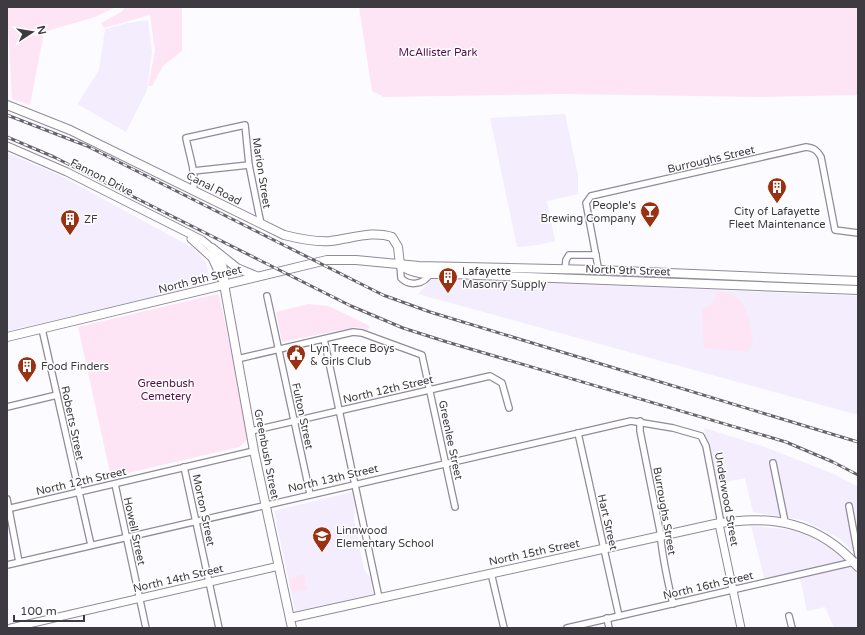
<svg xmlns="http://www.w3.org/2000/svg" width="865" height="635" viewBox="0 0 865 635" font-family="'Varela Round',sans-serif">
<rect width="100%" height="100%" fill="#fcfbff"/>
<g fill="#f3edfd">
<polygon points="148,20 152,52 147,90 126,132 79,105 78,103 99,70 105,29 128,23"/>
<polygon points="565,114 578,175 578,194 547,201 555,241 537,245 517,247 490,118"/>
<polygon points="7,153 59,175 193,248 205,261 210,276 209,279 184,290 7,331"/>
<polygon points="433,278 858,296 858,415 418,294"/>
<polygon points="704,428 765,447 836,475 858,487 858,556 839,538 802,520 753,512 745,478 717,484"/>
<polygon points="352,492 355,508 354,520 364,569 370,578 373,594 295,611 274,511"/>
<polygon points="751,526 792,530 806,535 834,550 843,558 858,575 858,628 834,628 825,607 807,611 800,577 766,585"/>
</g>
<g fill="#fee5f5">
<polygon points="7,7 116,7 95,17 44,32 30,105 12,99"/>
<polygon points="124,7 182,7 182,51 163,66 152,86 148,86 155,51 150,15 104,28 101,23 123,11"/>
<polygon points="359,7 858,7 858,95 758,97 563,94 384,97 372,91"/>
<path d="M717 292C746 288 751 324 753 345L747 352 704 348 702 310 713 303Z"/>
<polygon points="217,294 219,295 248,430 248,439 239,447 111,477 78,327"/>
<polygon points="308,304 329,306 370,326 368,330 356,327 282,342 276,312"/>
<polygon points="304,574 307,590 292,593 289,578"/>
</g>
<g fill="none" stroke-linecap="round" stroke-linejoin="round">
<defs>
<g id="minor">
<polyline points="193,171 249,165"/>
<path d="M193 191C197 174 189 155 186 138L245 125 249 165 261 224"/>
<path d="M400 265 401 278C410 287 424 284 430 274"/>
<polyline points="565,270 566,260 569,255 596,255"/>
<path d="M599 272 586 203 591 196 806 147C814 148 817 150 821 157L835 230 858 233"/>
<polyline points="267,296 310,494"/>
<polyline points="42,329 91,545"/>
<polyline points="324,339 379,598"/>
<polyline points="237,359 353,332 362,333 422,355 455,507"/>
<polyline points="7,407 57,395"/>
<path d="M640 421V431L660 531C662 556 667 579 673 604"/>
<polyline points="251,431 490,376 502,383 509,408"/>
<polyline points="578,433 619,616"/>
<polyline points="773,463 785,522"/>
<polyline points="184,467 219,628"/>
<polyline points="115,484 146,628"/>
<polyline points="7,499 19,562"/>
<polyline points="849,506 858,555"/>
<polyline points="7,509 254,451"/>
<polyline points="7,565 631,421 673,428 701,436 706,446 720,518 719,524"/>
<polyline points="491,573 504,628"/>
<polyline points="789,616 792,628"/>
<polyline points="607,618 609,628"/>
<polyline points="567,628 858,561"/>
</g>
<g id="tertiary">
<path d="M7 146 67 172 202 240C216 250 228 267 224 284"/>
<polyline points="191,239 212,258 224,284"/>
<polyline points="719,524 741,628"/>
<polyline points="11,628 279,566"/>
</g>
<g id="secondary">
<path d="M7 105 70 130 284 235C300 239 315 242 330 241 350 239 373 230 392 237L398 247 400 265"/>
<polyline points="212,248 237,268 256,276"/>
<path d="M400 265C415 276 432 274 450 274L858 290"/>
<polyline points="224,284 254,451 292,628"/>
<polyline points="7,337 327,260 356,260 419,266 599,270 858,281"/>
<path d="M290 618 715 524C771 514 819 522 858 567"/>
</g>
</defs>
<use href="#minor" stroke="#908a9b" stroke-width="8"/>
<use href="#tertiary" stroke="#908a9b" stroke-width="9"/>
<use href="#secondary" stroke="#908a9b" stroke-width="10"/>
<use href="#minor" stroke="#fff" stroke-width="5.5"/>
<use href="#tertiary" stroke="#fff" stroke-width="7"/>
<use href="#secondary" stroke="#fff" stroke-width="8"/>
<defs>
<g id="rail">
<polyline points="7,115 87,146 383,295 430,312 858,442"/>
<polyline points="7,137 54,157 351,306 403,328 447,342 786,442 833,462 858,475"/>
</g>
</defs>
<use href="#rail" stroke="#66636b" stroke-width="3"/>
<use href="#rail" stroke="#fff" stroke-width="1.5" stroke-dasharray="4.5" stroke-linecap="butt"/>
</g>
<defs>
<symbol id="building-pin" viewBox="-11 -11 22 30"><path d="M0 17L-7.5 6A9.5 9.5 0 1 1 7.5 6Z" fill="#993213" stroke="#fff"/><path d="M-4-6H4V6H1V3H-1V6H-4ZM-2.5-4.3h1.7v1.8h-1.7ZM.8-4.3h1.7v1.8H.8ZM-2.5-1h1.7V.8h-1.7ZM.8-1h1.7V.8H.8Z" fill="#fff"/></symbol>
<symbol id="bar-pin" viewBox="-11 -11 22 30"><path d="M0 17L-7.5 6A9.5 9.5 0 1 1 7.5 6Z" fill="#993213" stroke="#fff"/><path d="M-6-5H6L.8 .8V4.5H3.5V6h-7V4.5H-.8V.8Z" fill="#fff"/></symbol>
<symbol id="civic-pin" viewBox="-11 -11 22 30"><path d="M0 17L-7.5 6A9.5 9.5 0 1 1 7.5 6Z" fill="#993213" stroke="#fff"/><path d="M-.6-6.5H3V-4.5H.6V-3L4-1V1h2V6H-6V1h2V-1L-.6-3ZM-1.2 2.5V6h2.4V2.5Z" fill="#fff"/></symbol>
<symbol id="school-pin" viewBox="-11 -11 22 30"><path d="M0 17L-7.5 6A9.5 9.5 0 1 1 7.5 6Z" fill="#993213" stroke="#fff"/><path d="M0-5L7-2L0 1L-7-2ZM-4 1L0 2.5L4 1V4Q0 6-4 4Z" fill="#fff"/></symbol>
</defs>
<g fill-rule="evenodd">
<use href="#building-pin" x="766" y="176" width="22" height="30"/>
<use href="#bar-pin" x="639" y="200" width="22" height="30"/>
<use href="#building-pin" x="59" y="208" width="22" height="30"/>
<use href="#building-pin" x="437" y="266" width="22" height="30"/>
<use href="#civic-pin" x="285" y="343" width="22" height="30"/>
<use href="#building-pin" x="16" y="355" width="22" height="30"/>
<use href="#school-pin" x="311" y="525" width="22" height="30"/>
</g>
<g text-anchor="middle" stroke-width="3" stroke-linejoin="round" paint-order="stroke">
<g font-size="11" fill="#580c47" stroke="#fff">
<text x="438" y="56">McAllister Park</text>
<text x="166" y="387">Greenbush<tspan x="166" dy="13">Cemetery</tspan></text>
</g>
<g font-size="11" fill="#3d3a42" stroke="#fff">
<text transform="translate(711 159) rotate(-13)" y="4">Burroughs Street</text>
<text transform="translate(262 173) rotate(81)" y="4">Marion Street</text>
<text transform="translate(102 177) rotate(27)" y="4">Fannon Drive</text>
<text transform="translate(214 188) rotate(27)" y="4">Canal Road</text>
<text transform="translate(628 270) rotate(2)" y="4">North 9th Street</text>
<text transform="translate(200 279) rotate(-14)" y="4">North 9th Street</text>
<text transform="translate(388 389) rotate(-13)" y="4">North 12th Street</text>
<text transform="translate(303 416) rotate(78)" y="4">Fulton Street</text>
<text transform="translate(73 423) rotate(78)" y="4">Roberts Street</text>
<text transform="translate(451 440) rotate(78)" y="4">Greenlee Street</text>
<text transform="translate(267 454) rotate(79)" y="4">Greenbush Street</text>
<text transform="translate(333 478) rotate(-13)" y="4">North 13th Street</text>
<text transform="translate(81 481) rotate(-13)" y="4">North 12th Street</text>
<text transform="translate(727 499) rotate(80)" y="4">Underwood Street</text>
<text transform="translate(204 510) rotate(78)" y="4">Morton Street</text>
<text transform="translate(665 511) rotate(80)" y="4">Burroughs Street</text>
<text transform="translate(608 522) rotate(77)" y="4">Hart Street</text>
<text transform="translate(135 531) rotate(78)" y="4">Howell Street</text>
<text transform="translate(534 552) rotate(-12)" y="4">North 15th Street</text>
<text transform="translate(178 578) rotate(-13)" y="4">North 14th Street</text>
<text transform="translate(708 585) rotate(-13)" y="4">North 16th Street</text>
</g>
<g font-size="11" fill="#3d3a42" stroke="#fff" text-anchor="start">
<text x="636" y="209" text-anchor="end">People's<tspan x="636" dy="13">Brewing Company</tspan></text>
<text x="777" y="215" text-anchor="middle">City of Lafayette<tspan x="777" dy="13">Fleet Maintenance</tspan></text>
<text x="84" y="223">ZF</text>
<text x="462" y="275">Lafayette<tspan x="462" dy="13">Masonry Supply</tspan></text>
<text x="310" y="352">Lyn Treece Boys<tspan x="310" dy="13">&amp; Girls Club</tspan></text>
<text x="41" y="370">Food Finders</text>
<text x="336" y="534">Linnwood<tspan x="336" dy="13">Elementary School</tspan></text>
</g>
</g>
<rect width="865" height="635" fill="none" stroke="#3d3a42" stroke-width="16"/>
<g transform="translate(32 32) rotate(78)" stroke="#ffffff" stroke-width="3" paint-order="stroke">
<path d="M0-3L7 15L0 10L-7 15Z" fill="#3d3a42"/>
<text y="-6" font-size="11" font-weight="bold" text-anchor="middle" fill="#3d3a42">N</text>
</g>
<path d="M14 615v6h70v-6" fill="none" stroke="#3d3a42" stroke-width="2"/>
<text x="20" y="615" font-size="12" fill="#3d3a42" stroke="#ffffff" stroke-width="3" paint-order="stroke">100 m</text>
</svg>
